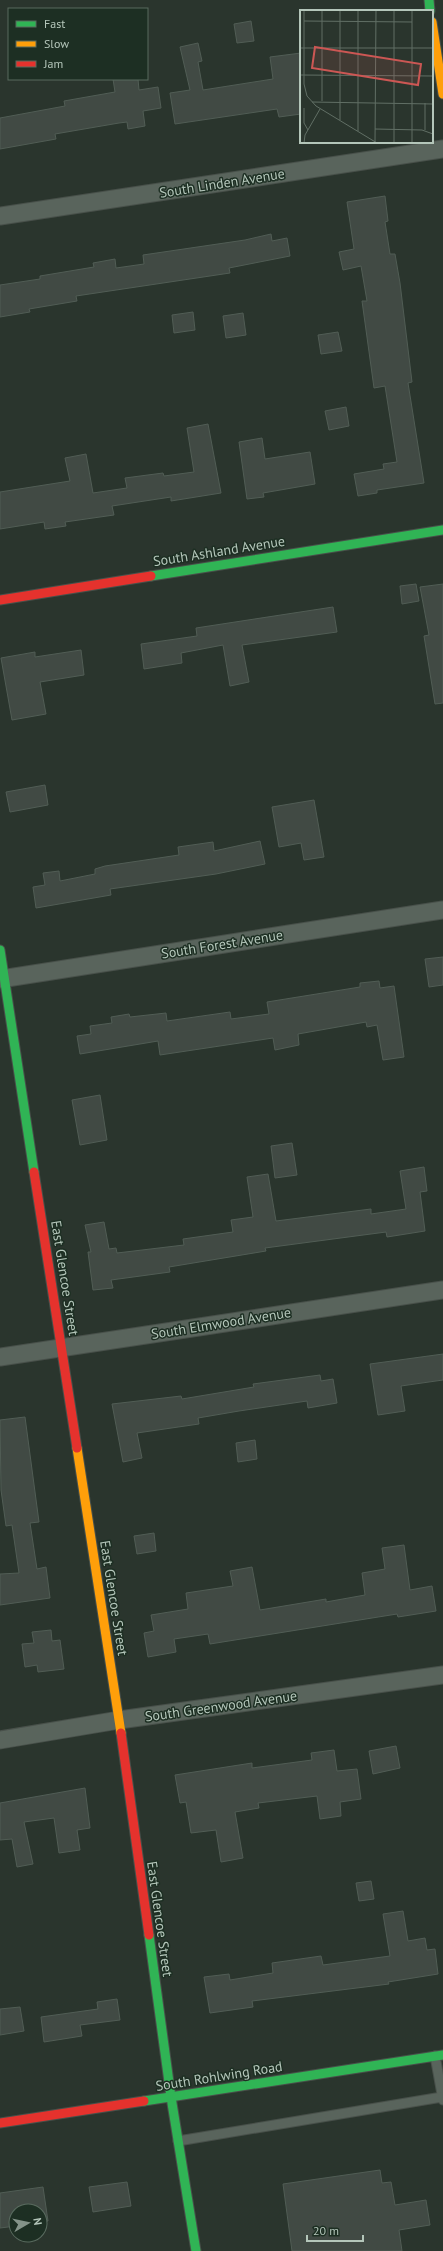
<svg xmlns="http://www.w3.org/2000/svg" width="443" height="2251" viewBox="0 0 443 2251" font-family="'PT Sans',sans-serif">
<rect width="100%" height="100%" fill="#2a352d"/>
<g fill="#414a44" stroke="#515d55">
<polygon points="251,21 254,41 237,43 234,24"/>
<polygon points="198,43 202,61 198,62 203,90 273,79 270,57 301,53 301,114 279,117 277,109 175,124 170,93 190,90 180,47"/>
<polygon points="113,79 138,79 139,90 158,87 161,108 143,111 145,126 128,129 127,122 119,123 55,134 56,139 0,149 0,118 65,106 64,101 115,92"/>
<polygon points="385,196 388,221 385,222 390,254 395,254 400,283 412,382 408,383 424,483 377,490 377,493 358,496 354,474 384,469 383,464 397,462 385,386 374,388 362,301 367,301 361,266 343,270 339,252 354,249 347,202"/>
<polygon points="271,234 272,241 287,238 290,256 229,268 230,273 76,296 77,301 29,309 30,312 0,317 0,285 40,279 40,276 94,267 93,263 115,259 116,268 144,264 143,255 245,240"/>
<polygon points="193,312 195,330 174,333 172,315"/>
<polygon points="243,313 246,335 226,338 223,316"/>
<polygon points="338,332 342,351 321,354 318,335"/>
<polygon points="346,407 349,426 329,430 325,411"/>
<polygon points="208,424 221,493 171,501 171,497 112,506 114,515 65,522 66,526 45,529 44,522 0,529 0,492 70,481 65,458 86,454 93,493 127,488 125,478 163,473 164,476 194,472 187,428"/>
<polygon points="262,438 265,459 310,452 315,484 263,493 264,497 247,499 239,442"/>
<polygon points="416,584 419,601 402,604 400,586"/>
<polygon points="443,584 443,703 435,704 424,636 429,635 420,587"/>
<polygon points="333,607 337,632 242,645 249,682 230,686 223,645 181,653 182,663 144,669 141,644 197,636 196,628"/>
<polygon points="81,650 84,675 40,682 46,714 12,720 1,658 35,652 35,657"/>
<polygon points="45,785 48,805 10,812 6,792"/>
<polygon points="314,800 324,857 304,860 301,843 279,847 272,807"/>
<polygon points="260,841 265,864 216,874 110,889 111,895 36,908 33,887 45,885 43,873 59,871 60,881 95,874 95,869 105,866 179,855 178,847 213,842 214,851"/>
<polygon points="443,957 443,985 429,987 425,959"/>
<polygon points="379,981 380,988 394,986 404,1057 383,1060 377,1025 367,1027 366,1022 298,1034 299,1045 275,1050 273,1038 160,1055 158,1041 80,1054 77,1036 91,1034 90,1026 112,1023 111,1017 129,1014 130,1017 166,1013 167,1021 230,1012 231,1019 269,1014 267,1002 360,987 360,983"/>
<polygon points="100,1095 107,1140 80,1145 72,1100"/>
<polygon points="292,1143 297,1175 275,1178 271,1146"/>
<polygon points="424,1167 427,1191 420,1192 425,1231 387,1237 386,1232 265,1248 266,1251 169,1267 170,1272 111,1280 113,1288 93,1290 88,1252 91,1252 85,1225 104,1222 109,1249 116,1248 117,1253 184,1245 183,1239 233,1232 231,1220 253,1217 247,1177 268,1174 276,1221 371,1209 371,1214 406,1209 400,1171"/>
<polygon points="443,1354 443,1380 401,1386 405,1411 378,1415 370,1364"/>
<polygon points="320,1375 321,1381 333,1379 337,1403 308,1408 307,1401 239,1411 198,1418 199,1424 137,1433 142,1458 123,1462 112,1404 181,1396 182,1399 254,1387 253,1384"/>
<polygon points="25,1417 39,1522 30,1523 37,1569 46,1567 50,1598 0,1605 0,1574 19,1573 12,1525 6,1526 1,1490 0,1420"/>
<polygon points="255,1440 257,1459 238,1462 236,1443"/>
<polygon points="154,1533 156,1551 137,1554 134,1536"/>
<polygon points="404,1545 410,1590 432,1586 436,1611 398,1617 397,1614 210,1644 208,1634 174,1639 176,1652 148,1657 144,1633 154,1631 151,1615 188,1609 186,1593 233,1586 230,1571 252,1567 260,1610 326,1599 326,1602 365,1595 362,1573 385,1569 382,1548"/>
<polygon points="51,1630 52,1641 60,1640 64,1669 38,1672 37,1665 25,1667 22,1644 34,1643 32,1632"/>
<polygon points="396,1746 400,1768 373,1774 369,1751"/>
<polygon points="334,1750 337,1771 357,1769 361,1799 340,1802 341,1816 320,1819 317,1796 258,1803 259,1808 235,1812 243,1858 221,1862 216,1830 191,1833 186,1802 180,1803 175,1775 252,1763 252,1768 312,1760 311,1753"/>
<polygon points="85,1788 90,1828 77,1830 80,1850 59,1853 54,1818 24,1822 33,1864 17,1867 12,1839 0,1840 0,1803"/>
<polygon points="371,1881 374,1899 359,1901 356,1883"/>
<polygon points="403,1911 408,1941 425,1938 427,1950 435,1949 438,1974 388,1982 389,1984 252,2001 253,2007 210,2013 204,1977 229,1974 230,1980 273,1973 272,1963 321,1956 323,1965 390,1956 383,1914"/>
<polygon points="117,1999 120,2020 80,2025 82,2036 44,2042 41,2017 98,2009 97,2002"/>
<polygon points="20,2007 24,2031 0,2035 0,2009"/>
<polygon points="380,2170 382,2183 391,2182 395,2205 426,2200 430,2225 399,2230 402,2251 292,2251 283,2184"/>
<polygon points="127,2182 131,2206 93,2212 89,2187"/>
<polygon points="43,2187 48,2221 40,2222 40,2211 16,2211 16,2226 0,2228 0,2193"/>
</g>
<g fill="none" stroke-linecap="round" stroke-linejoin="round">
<defs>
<g id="lane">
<polyline points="435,2056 443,2100"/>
<polyline points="178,2141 442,2097"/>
</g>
<g id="street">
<polyline points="0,216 443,149"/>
<polyline points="0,979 443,910"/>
<polyline points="0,1357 443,1290"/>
<polyline points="0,1740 119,1720 443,1675"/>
</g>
<g id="fast">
<polyline points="429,0 430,11"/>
<polyline points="151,576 443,530"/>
<polyline points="0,950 34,1172"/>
<polyline points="149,1935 171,2097 196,2251"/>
<polyline points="144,2101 443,2055"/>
</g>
<g id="slow">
<polyline points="432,22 443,94"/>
<polyline points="77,1448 121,1733"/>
</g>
<g id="jam">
<polyline points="0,600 151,576"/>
<polyline points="34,1172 77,1448"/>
<polyline points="121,1733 149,1935"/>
<polyline points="0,2123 144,2101"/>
</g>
</defs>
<use href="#lane" stroke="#48504a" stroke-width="11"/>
<use href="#street" stroke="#48504a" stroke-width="19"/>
<use href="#fast" stroke="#48504a" stroke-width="11"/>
<use href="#slow" stroke="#48504a" stroke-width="11"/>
<use href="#jam" stroke="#48504a" stroke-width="11"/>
<use href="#lane" stroke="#59645c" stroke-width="9"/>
<use href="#street" stroke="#59645c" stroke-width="17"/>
<use href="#fast" stroke="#30b455" stroke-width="9"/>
<use href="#slow" stroke="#ff9f0a" stroke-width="9"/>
<use href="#jam" stroke="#e5322d" stroke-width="9"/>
</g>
<g text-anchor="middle" stroke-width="3" stroke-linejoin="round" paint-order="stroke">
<g font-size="14" fill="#b4c6ba" stroke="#1d2f23">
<text transform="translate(222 183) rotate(-9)" y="5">South Linden Avenue</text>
<text transform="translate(219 551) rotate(-9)" y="5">South Ashland Avenue</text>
<text transform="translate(222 944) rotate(-9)" y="5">South Forest Avenue</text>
<text transform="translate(65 1278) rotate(81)" y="5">East Glencoe Street</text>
<text transform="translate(221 1323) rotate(-9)" y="5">South Elmwood Avenue</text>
<text transform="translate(114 1598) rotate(81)" y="5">East Glencoe Street</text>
<text transform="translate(221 1706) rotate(-8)" y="5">South Greenwood Avenue</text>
<text transform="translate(160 1919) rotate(82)" y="5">East Glencoe Street</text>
<text transform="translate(219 2076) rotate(-9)" y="5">South Rohlwing Road</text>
</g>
</g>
<g transform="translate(300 10)">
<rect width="133" height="133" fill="#2a352d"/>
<path fill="none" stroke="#616f65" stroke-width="1" d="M4 0V74L7 86 16 96 77 133M112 0V133M4 11 112 12M0 38H133M0 65 133 66M22 91V0M12 92 133 94M4 98V113L8 120M40 110V0M75 119 122 120 133 124M125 120V93M58 121V0M75 132 76 0M4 133 5 125 20 99M94 133V0"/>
<path fill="#cc5754" fill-opacity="0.15" stroke="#cc5754" stroke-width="2" d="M15 37 121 54 118 75 12 58Z"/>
<rect width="133" height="133" fill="none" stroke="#b4c6ba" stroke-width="2"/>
</g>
<rect x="8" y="8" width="140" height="72" fill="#1d2f23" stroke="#596b5f"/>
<rect x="16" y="21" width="20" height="6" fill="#30b455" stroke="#596b5f"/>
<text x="44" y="28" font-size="12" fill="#b4c6ba">Fast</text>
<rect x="16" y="41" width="20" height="6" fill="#ff9f0a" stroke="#596b5f"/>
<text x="44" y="48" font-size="12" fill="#b4c6ba">Slow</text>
<rect x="16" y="61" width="20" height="6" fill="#e5322d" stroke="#596b5f"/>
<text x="44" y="68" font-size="12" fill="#b4c6ba">Jam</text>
<g transform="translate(28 2223) rotate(81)"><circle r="19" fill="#1d2f23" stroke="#596b5f"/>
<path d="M0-3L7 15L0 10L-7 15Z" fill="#849389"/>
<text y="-6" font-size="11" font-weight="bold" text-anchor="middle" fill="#b4c6ba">N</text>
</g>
<path d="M307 2235v6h56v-6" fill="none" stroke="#b4c6ba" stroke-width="2"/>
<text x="313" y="2235" font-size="12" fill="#b4c6ba" stroke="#1d2f23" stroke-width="3" paint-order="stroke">20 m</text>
</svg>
